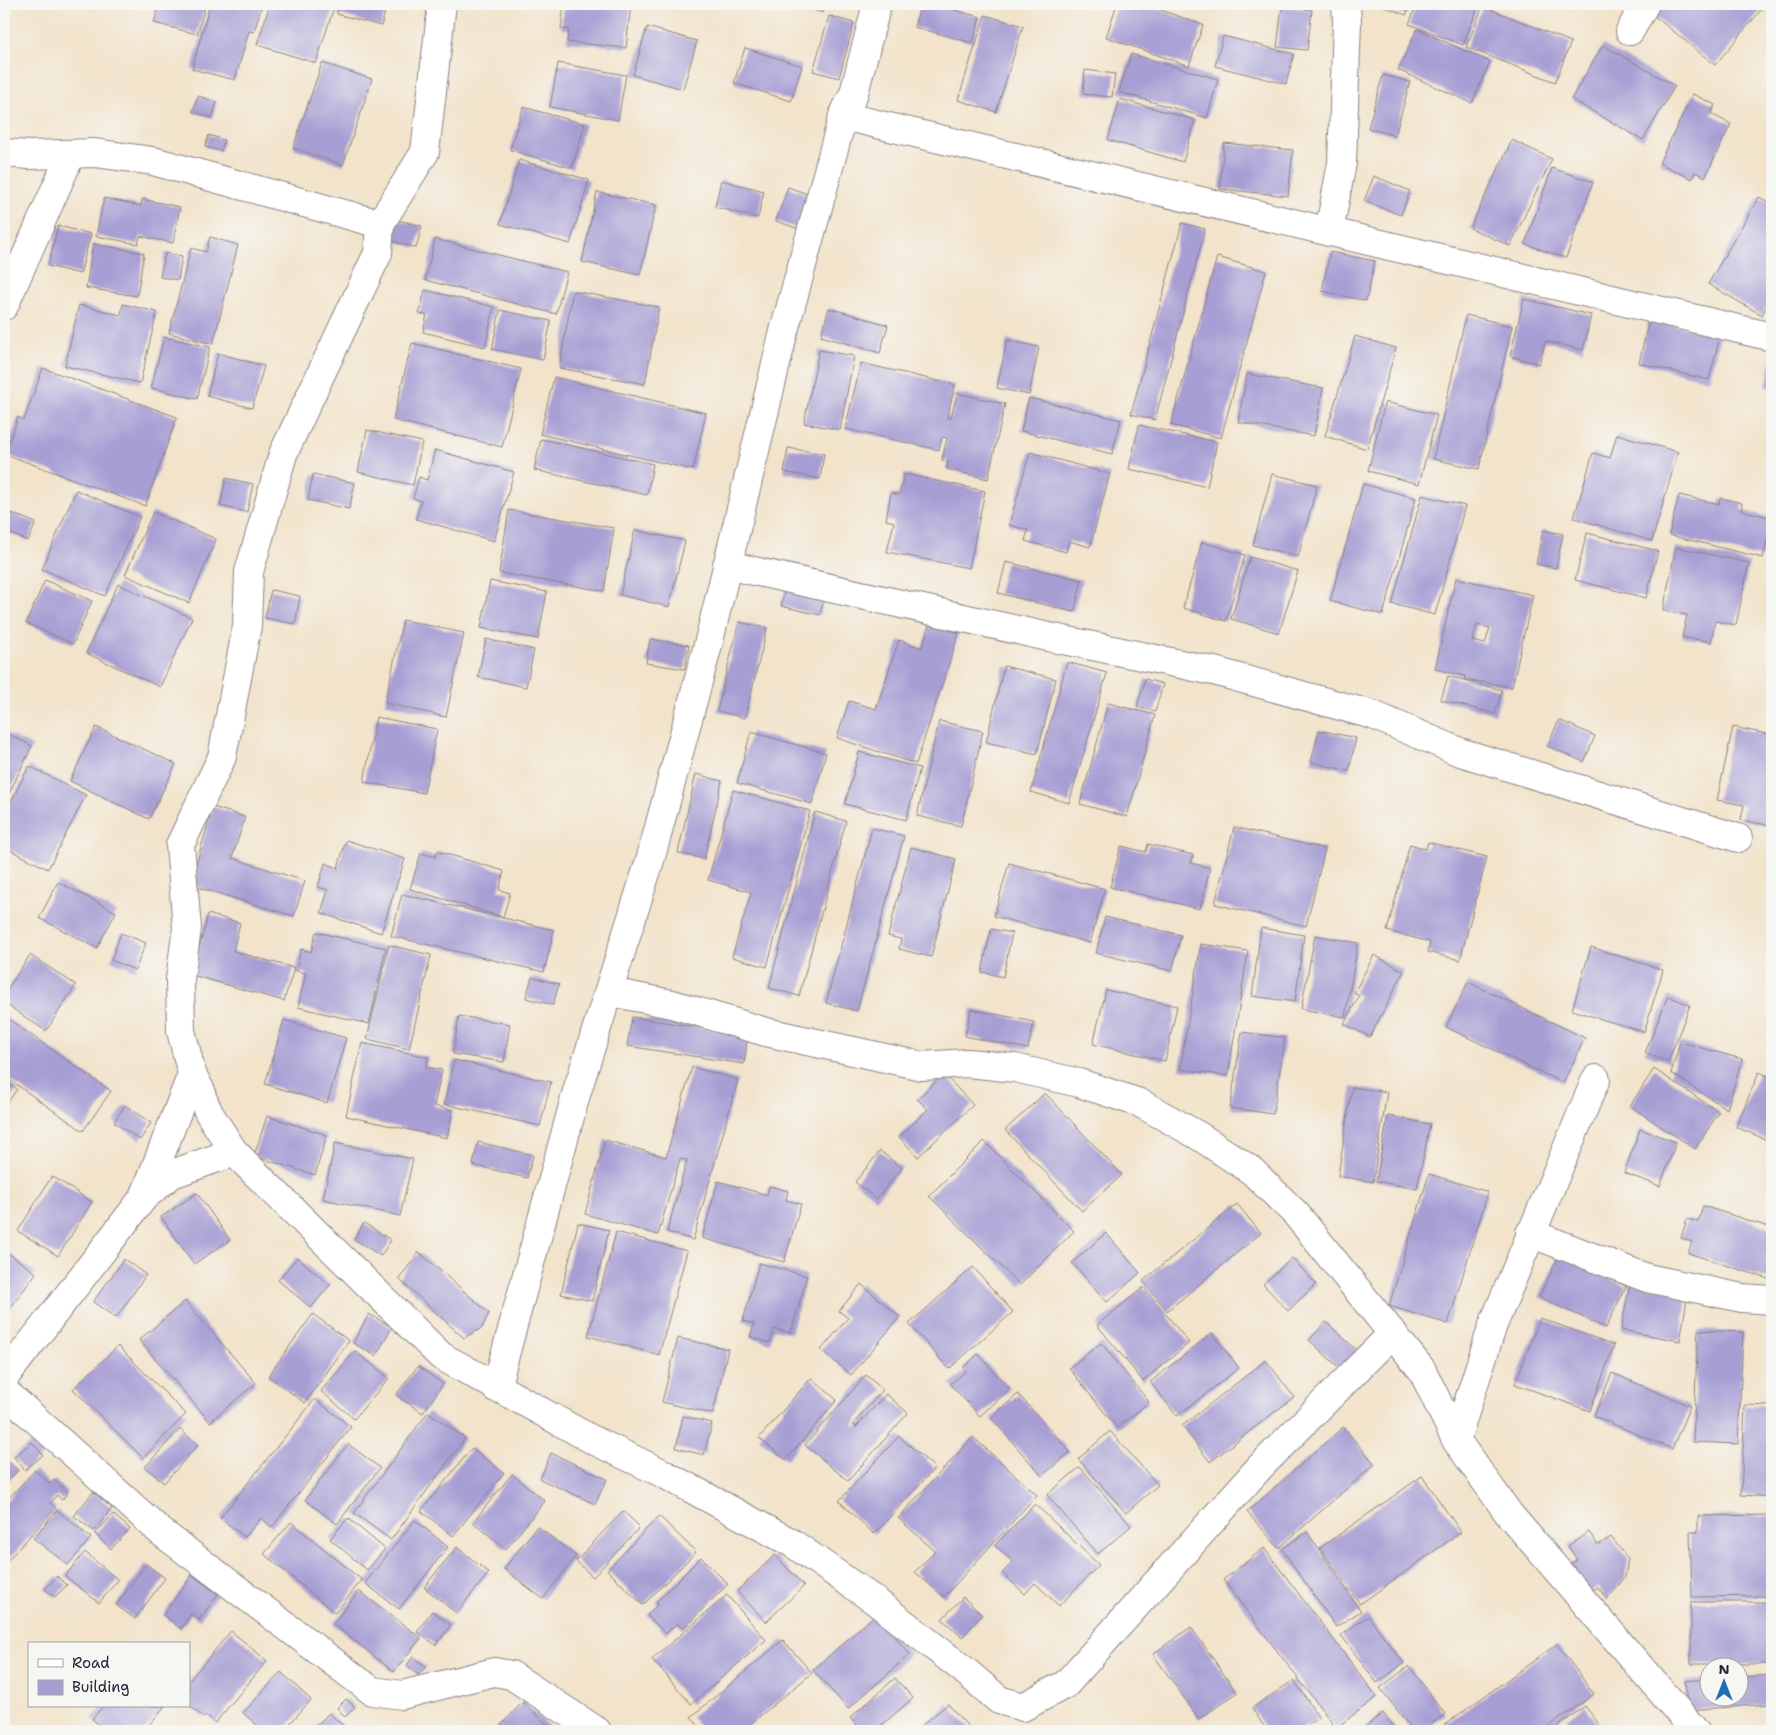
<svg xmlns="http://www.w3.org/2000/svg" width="1776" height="1735" viewBox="0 0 1776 1735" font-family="'Shantell Sans',sans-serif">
<rect width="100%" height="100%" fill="#f6f6f2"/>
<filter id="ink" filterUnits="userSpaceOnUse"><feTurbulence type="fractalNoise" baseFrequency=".02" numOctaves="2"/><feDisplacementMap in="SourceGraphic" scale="10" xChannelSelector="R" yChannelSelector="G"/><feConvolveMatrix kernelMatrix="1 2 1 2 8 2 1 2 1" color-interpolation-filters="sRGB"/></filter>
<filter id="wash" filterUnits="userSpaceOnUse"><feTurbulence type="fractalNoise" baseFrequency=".0096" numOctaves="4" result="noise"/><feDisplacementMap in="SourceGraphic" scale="20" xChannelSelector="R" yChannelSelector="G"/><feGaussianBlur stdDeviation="1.12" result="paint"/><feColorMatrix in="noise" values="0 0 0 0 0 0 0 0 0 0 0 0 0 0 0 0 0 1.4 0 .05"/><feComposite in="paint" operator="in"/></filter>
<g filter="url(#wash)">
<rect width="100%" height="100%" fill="#f2e3ca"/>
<g id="blocks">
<g fill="#a79fd4" fill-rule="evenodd">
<polygon points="159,4 206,4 197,34 154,23"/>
<polygon points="210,4 262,4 254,32 249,31 235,80 192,69"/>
<polygon points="270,4 335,4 316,63 257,45"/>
<polygon points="340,4 387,4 381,26 337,14"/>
<polygon points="564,4 631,4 626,48 567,42 569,29 561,29"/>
<polygon points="794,4 826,4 823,13"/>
<polygon points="921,4 933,4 980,17 973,43 914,27"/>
<polygon points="1117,4 1144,4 1203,25 1189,66 1106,37"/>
<polygon points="1378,4 1411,4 1406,15"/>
<polygon points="1417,4 1476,4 1479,5 1463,45 1409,24"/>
<polygon points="1661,4 1766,4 1715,65 1652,14"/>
<polygon points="1282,6 1312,10 1307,50 1277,47"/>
<polygon points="1483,6 1571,42 1555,82 1466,47"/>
<polygon points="985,15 1023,26 996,112 958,100"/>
<polygon points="829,16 854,23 839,78 813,71"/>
<polygon points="647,27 697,41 683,89 633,75"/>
<polygon points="1417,29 1490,62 1472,103 1398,70"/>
<polygon points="1223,36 1294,54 1286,84 1215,66"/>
<polygon points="1603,45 1675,86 1643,140 1571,99"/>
<polygon points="745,48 802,66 791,101 734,83"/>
<polygon points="1131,54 1218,79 1207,118 1119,92"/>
<polygon points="322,63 372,79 343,165 293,148"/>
<polygon points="558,63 626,75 618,120 550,107"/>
<polygon points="1085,70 1115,74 1112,97 1083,94"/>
<polygon points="1383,75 1410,82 1395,136 1368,128"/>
<polygon points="1693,94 1715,105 1711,114 1731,124 1705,177 1695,172 1692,179 1659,163"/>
<polygon points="198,96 217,102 212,118 193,112"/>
<polygon points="1120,99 1195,120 1183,162 1108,140"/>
<polygon points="523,107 585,124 572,168 510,150"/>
<polygon points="209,135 224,140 221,151 205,147"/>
<polygon points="1512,140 1552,159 1510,246 1470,228"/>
<polygon points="1224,143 1293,150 1288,196 1220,189"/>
<polygon points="519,160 589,180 570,244 500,224"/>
<polygon points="1552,168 1593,182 1566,258 1525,244"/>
<polygon points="1374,176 1410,191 1401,215 1364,201"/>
<polygon points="721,180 764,191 758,218 715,207"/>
<polygon points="788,187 813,196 802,230 776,221"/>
<polygon points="597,192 656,205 640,275 582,262"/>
<polygon points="1759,197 1772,204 1772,296 1762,315 1708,284"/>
<polygon points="104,198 141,206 142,199 180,207 173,243 140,236 138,244 96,236"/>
<polygon points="397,220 422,226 416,248 392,241"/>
<polygon points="1182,223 1205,229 1155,420 1131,414"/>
<polygon points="58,226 91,234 80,274 48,266"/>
<polygon points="210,237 238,245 213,344 169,333 191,248 206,252"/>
<polygon points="435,239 567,272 556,314 425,280"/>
<polygon points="93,244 144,253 137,296 86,288"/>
<polygon points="1330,252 1375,261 1366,301 1322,291"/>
<polygon points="165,253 182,256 178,280 160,277"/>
<polygon points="1217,257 1266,271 1221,438 1171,425"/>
<polygon points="425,290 494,307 485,347 423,332 427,315 419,314"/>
<polygon points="573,291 659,307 645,384 559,368"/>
<polygon points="1524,299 1591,315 1583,350 1545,341 1539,364 1510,356"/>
<polygon points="123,304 157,312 140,383 65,366 79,305 121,315"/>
<polygon points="829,308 888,325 880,353 821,336"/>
<polygon points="500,310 551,321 543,360 492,349"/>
<polygon points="1466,315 1512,326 1479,469 1433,459"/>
<polygon points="1649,319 1720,336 1709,380 1639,363"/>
<polygon points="1355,336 1396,348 1367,449 1325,436"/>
<polygon points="164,337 210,347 197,399 151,388"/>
<polygon points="1007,340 1039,347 1029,395 997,388"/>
<polygon points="412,343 521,369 502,447 393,420"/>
<polygon points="819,350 854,356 840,430 804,423"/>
<polygon points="218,353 264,366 252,408 207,396"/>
<polygon points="1771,361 1772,361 1772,388 1766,387"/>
<polygon points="861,363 955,385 947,418 951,418 957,393 1005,404 988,479 947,469 948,461 942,460 947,438 942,437 939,450 845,429"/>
<polygon points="43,368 177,417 145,506 5,454 18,417 24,420"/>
<polygon points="1247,374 1323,388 1314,436 1238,422"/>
<polygon points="554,377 706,413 693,470 540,434"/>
<polygon points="1029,398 1121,420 1112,454 1021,431"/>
<polygon points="1385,402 1437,415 1419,484 1368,471"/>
<polygon points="1139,425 1217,442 1207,487 1129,469"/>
<polygon points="367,430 422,442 413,485 358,472"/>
<polygon points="1617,434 1678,452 1652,541 1574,518 1593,453 1610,458"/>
<polygon points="541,439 653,464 647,495 534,470"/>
<polygon points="788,448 824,454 820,479 784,472"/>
<polygon points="435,450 514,472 494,541 416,519 421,501 413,498 419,477 427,480"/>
<polygon points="1030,452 1110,474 1090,547 1069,541 1066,552 1025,541 1028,530 1009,525"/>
<polygon points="313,474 355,483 349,509 308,500"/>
<polygon points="904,474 985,491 969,568 887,552 894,522 886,520 891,493 899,495"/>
<polygon points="1272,474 1317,485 1298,557 1253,545"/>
<polygon points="226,478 253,484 247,512 220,506"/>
<polygon points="1363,484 1416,498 1383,615 1330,601"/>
<polygon points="76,490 140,517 105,596 42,569"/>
<polygon points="1422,495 1465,506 1435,615 1392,604"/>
<polygon points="1679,495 1719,504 1720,498 1742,503 1741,510 1772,518 1763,558 1669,535"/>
<polygon points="4,510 36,523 28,541 4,531"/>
<polygon points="509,510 614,528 604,591 499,573"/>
<polygon points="153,512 216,539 189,603 125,575"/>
<polygon points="635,530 685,541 669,607 620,595"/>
<polygon points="1543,530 1563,534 1556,568 1536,564"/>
<polygon points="1587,533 1658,551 1646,598 1575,580"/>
<polygon points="1202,542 1245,555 1226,621 1183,608"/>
<polygon points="1676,547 1749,563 1736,625 1715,621 1711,642 1682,637 1687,615 1663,611"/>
<polygon points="1250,557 1298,571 1279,633 1231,619"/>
<polygon points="1006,562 1082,580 1074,612 998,593"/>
<path d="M1456 578 1533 595 1512 687 1464 679 1465 676 1435 669ZM1477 625 1490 628 1485 644 1472 641Z"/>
<polygon points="45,580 92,601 73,644 26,623"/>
<polygon points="490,581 547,592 538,639 481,628"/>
<polygon points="118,584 192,618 160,687 86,653"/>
<polygon points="786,585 825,595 820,615 781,606"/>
<polygon points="271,590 300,596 295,624 265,618"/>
<polygon points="403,620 464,633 446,717 385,703"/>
<polygon points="739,622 767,628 745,718 717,711"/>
<polygon points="930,623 959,633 916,764 837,738 849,701 876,709 899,640 922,648"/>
<polygon points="486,639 534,650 526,687 478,677"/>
<polygon points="650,639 689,645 685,669 646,663"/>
<polygon points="1067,662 1107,673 1069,803 1031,792"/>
<polygon points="1004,666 1056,679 1037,754 986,742"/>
<polygon points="1448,676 1502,690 1495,714 1441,700"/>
<polygon points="1145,679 1163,684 1155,712 1137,707"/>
<polygon points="1108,703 1155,715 1127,817 1080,804"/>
<polygon points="376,717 437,729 424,793 364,782"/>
<polygon points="1559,720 1595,736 1584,762 1547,746"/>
<polygon points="939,721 983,731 961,826 917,816"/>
<polygon points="96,727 176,764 149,819 70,781"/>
<polygon points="1733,727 1772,735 1772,826 1741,820 1744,805 1717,800"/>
<polygon points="1319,730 1356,738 1349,771 1311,762"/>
<polygon points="4,732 32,746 4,804"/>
<polygon points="751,732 826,753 812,804 737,783"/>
<polygon points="859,752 920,768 906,820 845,804"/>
<polygon points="29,766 86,795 48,869 4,847 4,816"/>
<polygon points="696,774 722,781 704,859 678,853"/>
<polygon points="733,790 810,811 767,967 732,957 751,892 708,880"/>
<polygon points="213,807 245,817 232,858 305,881 294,916 190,885"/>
<polygon points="815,812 846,821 799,996 769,988"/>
<polygon points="1234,827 1325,849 1306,926 1215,904"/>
<polygon points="872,828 904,836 857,1011 826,1003"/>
<polygon points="346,840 405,859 381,933 321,913 328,890 318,887 325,863 338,868"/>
<polygon points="1428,842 1487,857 1460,960 1428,952 1430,942 1387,931 1410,844 1426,849"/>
<polygon points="1148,844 1193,855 1191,863 1210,868 1200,909 1110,887 1121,846 1146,852"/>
<polygon points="911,847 956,859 931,957 899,949 901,939 888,936"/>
<polygon points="437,851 504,871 499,890 510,893 503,917 410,889 421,853 435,857"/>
<polygon points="1009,863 1105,889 1090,943 994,916"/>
<polygon points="58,882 116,912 97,948 39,918"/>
<polygon points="402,894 554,930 544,972 391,936"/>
<polygon points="208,914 240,923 233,951 294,968 284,1001 192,975"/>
<polygon points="1105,917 1181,935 1172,971 1096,953"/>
<polygon points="1261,928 1304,935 1295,1002 1252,996"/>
<polygon points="991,929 1012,933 1003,977 982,972"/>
<polygon points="316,932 386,948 369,1024 298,1007 306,973 296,971 301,949 311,952"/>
<polygon points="121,933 146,943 135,970 111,960"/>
<polygon points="1315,935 1358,943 1345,1017 1301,1009"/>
<polygon points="1201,944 1248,951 1228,1076 1180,1069"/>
<polygon points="389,945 431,955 409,1049 367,1039"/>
<polygon points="1591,947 1663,970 1644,1032 1572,1010"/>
<polygon points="30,955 76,985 46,1031 4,1003 4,994"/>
<polygon points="1374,955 1404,971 1370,1037 1344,1024 1359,996 1354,993"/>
<polygon points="532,977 559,984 553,1005 526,998"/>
<polygon points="1468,982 1585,1038 1563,1083 1446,1027"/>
<polygon points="1106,990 1177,1006 1165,1061 1093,1044"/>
<polygon points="1668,996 1690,1005 1668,1062 1645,1053"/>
<polygon points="971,1009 1034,1022 1028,1049 965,1036"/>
<polygon points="4,1016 111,1091 83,1131 4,1076"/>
<polygon points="459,1016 510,1024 504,1062 453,1054"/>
<polygon points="632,1017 748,1035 744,1064 627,1046"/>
<polygon points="284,1020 346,1038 327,1103 265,1084"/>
<polygon points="1242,1032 1285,1038 1273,1114 1230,1108"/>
<polygon points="1680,1042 1742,1059 1727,1109 1671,1073"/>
<polygon points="362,1043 428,1057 426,1067 442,1070 434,1106 453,1110 447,1138 346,1116"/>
<polygon points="454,1060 551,1082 540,1126 444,1104"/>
<polygon points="692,1067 738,1080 693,1240 667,1232 687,1160 680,1159 658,1235 585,1214 605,1140 666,1157"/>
<polygon points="1654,1069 1719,1112 1695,1149 1630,1106"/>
<polygon points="1759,1072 1772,1078 1772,1142 1736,1127"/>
<polygon points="944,1074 973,1105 918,1157 899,1137 928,1109 917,1099"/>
<polygon points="4,1080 17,1089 4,1108"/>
<polygon points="1352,1087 1387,1092 1373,1182 1338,1176"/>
<polygon points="1045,1093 1122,1175 1082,1211 1005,1130"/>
<polygon points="125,1105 151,1123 140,1140 114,1122"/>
<polygon points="267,1116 327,1135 315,1175 254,1156"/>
<polygon points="1388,1116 1430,1124 1417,1189 1376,1181"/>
<polygon points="1640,1129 1676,1142 1660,1186 1624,1173"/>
<polygon points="984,1141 1074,1231 1020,1285 929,1196"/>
<polygon points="478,1142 533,1155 527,1178 473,1165"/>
<polygon points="335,1143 413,1159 400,1216 323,1199"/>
<polygon points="880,1151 902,1168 876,1199 855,1182"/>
<polygon points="1429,1174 1488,1192 1448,1324 1389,1306"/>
<polygon points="52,1176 92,1202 58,1256 18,1231"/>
<polygon points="718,1181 767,1195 769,1186 788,1191 786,1200 801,1204 784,1262 702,1238"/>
<polygon points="197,1193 230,1240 194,1264 161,1217"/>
<polygon points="1237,1204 1261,1233 1167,1311 1143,1281"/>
<polygon points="1703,1206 1772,1228 1772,1280 1688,1253 1692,1242 1681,1238 1687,1219 1698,1222"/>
<polygon points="364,1223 391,1240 381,1256 354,1239"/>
<polygon points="578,1223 609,1230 592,1301 561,1294"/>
<polygon points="616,1232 687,1251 659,1355 588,1336"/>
<polygon points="1106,1233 1140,1273 1107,1302 1072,1263"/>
<polygon points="4,1250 36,1273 4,1317"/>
<polygon points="419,1252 489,1313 482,1328 464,1338 399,1279"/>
<polygon points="1559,1255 1626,1286 1606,1328 1539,1297"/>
<polygon points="297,1257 330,1285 311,1308 278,1280"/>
<polygon points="1292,1258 1316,1284 1288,1311 1263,1284"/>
<polygon points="124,1259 146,1275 116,1318 93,1302"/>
<polygon points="759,1263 807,1276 791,1333 774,1329 770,1343 750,1337 754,1324 743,1321"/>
<polygon points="973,1267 1013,1312 949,1369 909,1324"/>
<polygon points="1630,1283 1688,1293 1680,1341 1621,1330"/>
<polygon points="861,1284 900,1317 851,1375 821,1350 848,1318 839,1311"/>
<polygon points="1144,1287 1189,1343 1143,1381 1097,1325"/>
<polygon points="185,1301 256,1383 210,1422 139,1340"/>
<polygon points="313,1314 349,1341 305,1403 268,1376"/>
<polygon points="369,1314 392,1327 376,1356 353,1343"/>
<polygon points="1540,1318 1614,1345 1590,1411 1515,1384"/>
<polygon points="1326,1322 1360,1353 1343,1371 1309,1340"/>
<polygon points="1698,1330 1743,1332 1738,1444 1693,1442"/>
<polygon points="1212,1333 1239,1368 1177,1416 1150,1382"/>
<polygon points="678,1338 728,1349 713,1414 662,1402"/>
<polygon points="1101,1343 1149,1402 1117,1428 1069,1368"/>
<polygon points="118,1346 186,1414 143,1458 73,1389"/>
<polygon points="355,1351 389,1378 354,1419 321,1391"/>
<polygon points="978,1354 1010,1389 980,1416 950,1384 966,1371 963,1368"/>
<polygon points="1266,1360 1294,1397 1210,1462 1182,1426"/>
<polygon points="418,1366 443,1384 423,1413 396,1395"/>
<polygon points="1612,1373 1690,1406 1672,1449 1594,1416"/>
<polygon points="866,1375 883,1390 853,1424 856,1427 886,1394 908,1413 848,1481 805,1445"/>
<polygon points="811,1378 837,1400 786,1460 759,1438"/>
<polygon points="1018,1394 1070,1452 1042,1476 991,1418"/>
<polygon points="315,1399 351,1427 272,1527 261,1518 245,1537 220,1518"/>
<polygon points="1745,1405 1772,1406 1772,1497 1741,1495"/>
<polygon points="428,1412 465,1438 391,1540 354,1513"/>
<polygon points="683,1416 712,1423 704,1455 676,1448"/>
<polygon points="1343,1427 1375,1464 1279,1548 1247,1512"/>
<polygon points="180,1429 198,1445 164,1483 145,1467"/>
<polygon points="1110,1431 1158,1485 1126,1513 1078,1459"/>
<polygon points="899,1436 935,1468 874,1534 839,1501"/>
<polygon points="973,1437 1037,1495 944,1597 915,1572 935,1551 898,1518"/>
<polygon points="32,1442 43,1455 25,1470 14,1457"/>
<polygon points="348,1444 380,1468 337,1524 305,1500"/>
<polygon points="472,1448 504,1473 453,1536 421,1511"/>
<polygon points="551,1453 607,1479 595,1504 540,1479"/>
<polygon points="4,1458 18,1470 4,1486"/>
<polygon points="1080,1467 1131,1526 1098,1554 1047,1495"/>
<polygon points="35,1470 50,1484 54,1480 68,1492 62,1500 57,1495 50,1503 56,1508 4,1564 4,1503"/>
<polygon points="512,1474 545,1501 506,1549 473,1522"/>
<polygon points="1422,1476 1461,1532 1360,1604 1320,1548"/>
<polygon points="93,1492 112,1508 94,1531 74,1516"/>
<polygon points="1035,1504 1099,1565 1059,1606 1035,1583 1025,1594 1002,1573 1013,1562 995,1545"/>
<polygon points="57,1510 91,1538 68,1565 33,1538"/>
<polygon points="623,1511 640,1527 593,1577 576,1561"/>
<polygon points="113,1514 130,1529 111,1549 95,1534"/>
<polygon points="1772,1515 1772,1596 1692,1597 1690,1532 1698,1532 1698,1516"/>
<polygon points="659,1516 696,1552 643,1605 607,1570"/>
<polygon points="348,1518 385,1549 367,1570 330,1539"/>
<polygon points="415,1520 448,1547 399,1609 365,1583"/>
<polygon points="291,1522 362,1580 335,1613 264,1554"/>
<polygon points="537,1526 576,1556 543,1599 504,1569"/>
<polygon points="1307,1532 1361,1611 1336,1627 1282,1549"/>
<polygon points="1589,1532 1598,1545 1611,1537 1628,1559 1625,1577 1607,1600 1598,1587 1587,1594 1568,1565 1577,1560 1568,1546"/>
<polygon points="457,1547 489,1573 456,1613 424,1587"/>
<polygon points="1264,1548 1377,1697 1336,1728 1223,1580"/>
<polygon points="85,1552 118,1580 99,1603 65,1576"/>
<polygon points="775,1555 804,1586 766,1622 737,1591"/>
<polygon points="701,1557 728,1584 683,1629 677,1623 666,1634 647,1615 658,1604 656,1602"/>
<polygon points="146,1564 165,1578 135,1619 116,1605"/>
<polygon points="192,1575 218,1594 199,1620 191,1614 181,1629 163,1615"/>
<polygon points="57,1576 67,1585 55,1597 45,1589"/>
<polygon points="359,1591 421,1638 394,1672 333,1624"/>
<polygon points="727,1595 766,1640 691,1704 652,1659"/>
<polygon points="963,1597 982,1615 962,1637 942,1619"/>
<rect x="1691" y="1602" width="81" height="62"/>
<polygon points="432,1611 451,1625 436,1645 417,1632"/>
<polygon points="875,1615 910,1654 848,1709 813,1670"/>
<polygon points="1368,1616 1404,1663 1377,1683 1341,1635"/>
<polygon points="1191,1627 1237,1693 1199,1719 1153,1654"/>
<polygon points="231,1631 267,1661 215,1723 207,1715 204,1718 189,1705 189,1681"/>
<polygon points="783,1640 812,1673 742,1731 703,1731 691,1717"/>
<polygon points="1557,1644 1594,1694 1543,1731 1436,1731"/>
<polygon points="413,1657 426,1667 418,1675 407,1665"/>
<polygon points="1409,1666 1445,1714 1422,1731 1413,1731 1380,1688"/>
<polygon points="281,1672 311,1700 283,1731 264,1731 243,1713"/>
<polygon points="1772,1675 1772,1704 1687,1710 1685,1681 1708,1679 1708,1698 1738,1698 1738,1677"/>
<polygon points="895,1678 913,1698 875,1731 862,1731 850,1718"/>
<polygon points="1294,1680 1319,1718 1299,1731 1267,1731 1252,1708"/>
<polygon points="346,1699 355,1707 345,1717 337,1708"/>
<polygon points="523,1702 553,1730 495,1731"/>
<polygon points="948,1704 972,1731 915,1731"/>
<polygon points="103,1706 165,1706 144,1731 107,1731 92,1719"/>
<polygon points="1585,1706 1604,1731 1552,1731"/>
<polygon points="329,1713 349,1731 311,1731"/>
<polygon points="1383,1713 1397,1731 1360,1731"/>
</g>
</g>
</g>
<g filter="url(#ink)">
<use href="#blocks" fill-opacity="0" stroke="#8a8282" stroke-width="1"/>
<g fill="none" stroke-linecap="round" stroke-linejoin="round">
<defs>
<g id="minor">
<polyline points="1630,31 1645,4"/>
<polyline points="843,116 1772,337"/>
<polyline points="4,153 29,155 95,153 153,161 380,224"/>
<polyline points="1329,232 1342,163 1347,22 1346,4"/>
<polyline points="4,306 71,154"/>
<polyline points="727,565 1044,636 1214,671 1373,715 1460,752 1738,838"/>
<polyline points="610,992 672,1004 766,1032 922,1066 968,1063 1015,1068 1079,1083 1140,1103 1199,1136 1252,1171 1296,1214 1422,1370 1456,1440 1509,1514 1695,1731"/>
<polyline points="192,1074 209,1113 234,1152 441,1356 591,1439 662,1473 792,1543 874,1600 964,1670 999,1700 1023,1707 1066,1684 1260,1467 1393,1333"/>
<polyline points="201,1091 192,1074 181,1031 180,979 187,928 180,845 222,757 247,626 249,572 283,454 378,253 380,224 425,152 442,4"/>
<polyline points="144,1197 192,1074"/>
<polyline points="1530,1233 1647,1278 1742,1298 1772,1300"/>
<polyline points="4,1378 144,1197 172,1174 234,1152"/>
<polyline points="496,1388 577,1091 651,857 709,641 784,331 843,116 854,93 877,4"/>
<polyline points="4,1391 161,1532 372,1691 402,1695 494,1672 511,1675 597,1731"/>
<polyline points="1456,1440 1493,1325 1596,1079"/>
</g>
</defs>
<use href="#minor" stroke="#8a8282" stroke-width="30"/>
<use href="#minor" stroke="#fff" stroke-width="28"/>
</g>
</g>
<rect width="1776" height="1735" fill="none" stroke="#f6f6f2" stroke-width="20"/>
<rect x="28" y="1642" width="162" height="65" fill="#f6f6f2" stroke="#a1a1a9"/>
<rect x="38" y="1659" width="25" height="8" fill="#ffffff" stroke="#a1a1a9"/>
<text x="72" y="1668" font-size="15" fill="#22223b">Road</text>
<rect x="38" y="1680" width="25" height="15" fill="#a79fd4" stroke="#a1a1a9"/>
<text x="72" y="1692" font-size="15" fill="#22223b">Building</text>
<g transform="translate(1724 1682)"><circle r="24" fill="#f6f6f2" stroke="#a1a1a9"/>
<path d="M0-4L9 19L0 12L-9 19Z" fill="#1f6fb2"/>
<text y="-8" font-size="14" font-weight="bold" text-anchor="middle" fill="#22223b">N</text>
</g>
</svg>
